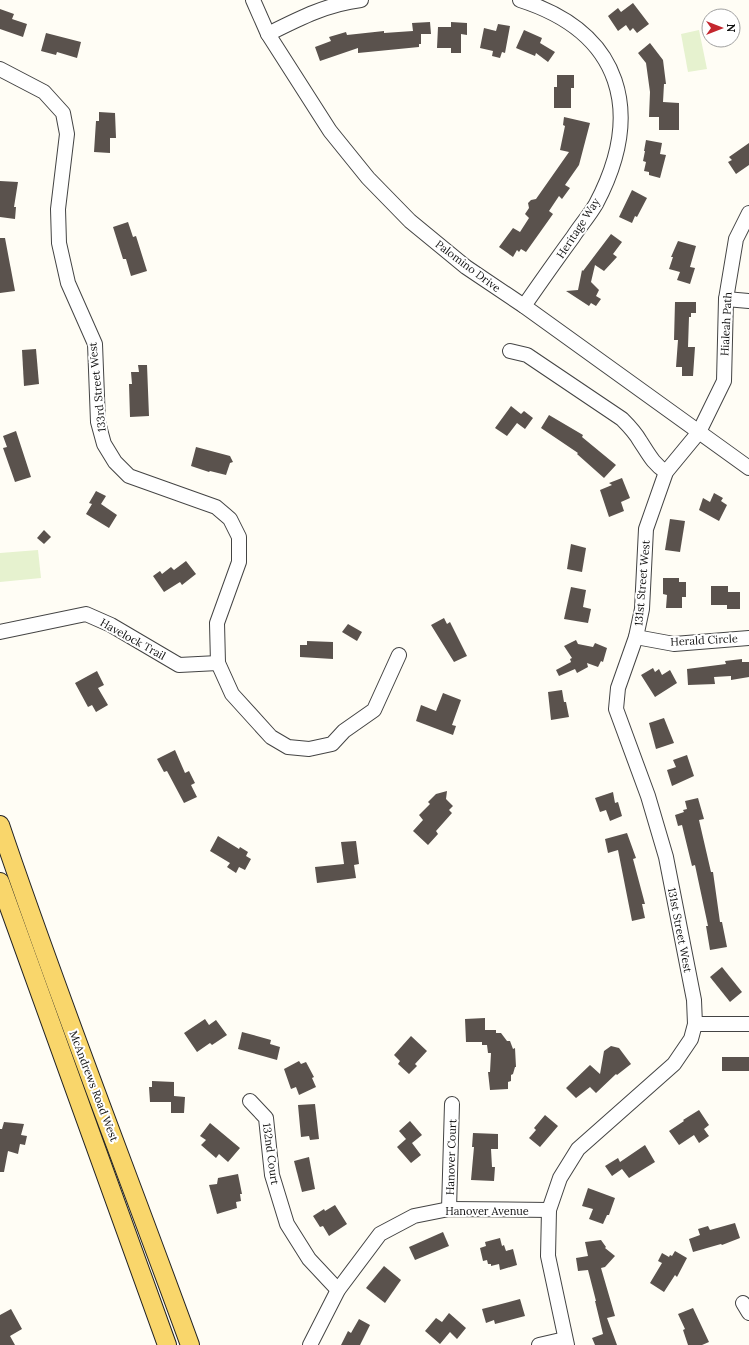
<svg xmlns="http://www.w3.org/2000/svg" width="749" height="1345" viewBox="0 0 749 1345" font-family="Lora,serif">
<rect width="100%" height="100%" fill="#fffdf5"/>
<g fill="#e6f2cf">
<polygon points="699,30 707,69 688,72 681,34"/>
<polygon points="38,550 41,578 0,582 0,553"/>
</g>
<g fill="#5a524d">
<polygon points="633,3 649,24 637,33 633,28 630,31 626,25 618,31 608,16 618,8 621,12"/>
<polygon points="0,9 14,14 12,19 27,24 23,37 0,29"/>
<polygon points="430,22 431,34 421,34 421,44 419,44 419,47 358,53 358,48 320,61 315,47 331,41 329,37 346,32 347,35 384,31 384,33 413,31 412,23"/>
<polygon points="451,22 467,23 467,35 461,34 461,53 451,53 451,48 437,48 438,27 451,27"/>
<polygon points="498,24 510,26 505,53 502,52 500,58 492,56 493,51 480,48 484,28 496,31"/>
<polygon points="524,30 542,38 540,43 555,52 548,62 536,53 535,56 516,48"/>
<polygon points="46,33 81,42 77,58 57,52 56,55 41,51"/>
<polygon points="650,43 663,60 666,84 664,84 663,102 679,103 679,130 659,130 659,117 649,117 650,92 646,63 638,53"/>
<polygon points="557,75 574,75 574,88 571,88 571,108 554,108 554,87 557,87"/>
<polygon points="99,112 115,113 116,138 110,138 110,153 94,152 96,121 99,121"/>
<polygon points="564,117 590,123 579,165 565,185 570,188 562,199 559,196 549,211 553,214 526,252 521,249 519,252 517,250 513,257 499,247 513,228 520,232 529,218 525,214 529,208 528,203 531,200 536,199 569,152 560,150 565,126 563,125"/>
<polygon points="646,140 662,143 660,154 666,155 660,178 649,175 649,172 644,171 646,162 643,161 645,151 644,151"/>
<polygon points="749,143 749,165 736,174 728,162 732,160 729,157"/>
<polygon points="0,181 18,182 14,207 16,207 15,219 0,217"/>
<polygon points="632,190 647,198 637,217 635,216 632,223 619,217"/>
<polygon points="128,222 133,237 136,236 147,271 131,276 126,259 123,259 113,227"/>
<polygon points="611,234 622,242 613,254 617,257 604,271 595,265 591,282 599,290 596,296 601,299 596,306 591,303 589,306 566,291 578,290 582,270 583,271"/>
<polygon points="0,238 5,238 15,291 0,293"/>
<polygon points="678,241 696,246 690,267 695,268 690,284 677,280 680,272 669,269 673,257 671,257"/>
<polygon points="675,302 696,302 696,313 691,313 691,317 689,317 688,347 695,347 693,376 682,376 682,367 676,367 678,340 674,340"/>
<polygon points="36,349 39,384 24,386 22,350"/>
<polygon points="138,365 147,365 149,416 130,417 129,384 132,384 131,372 139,372"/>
<polygon points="511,406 521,414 524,411 533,418 525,429 517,423 507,436 495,428"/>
<polygon points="549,415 583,435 582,437 616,465 604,478 577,454 578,453 541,428"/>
<polygon points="16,431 31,477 15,482 3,448 7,447 3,436"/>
<polygon points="196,447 230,456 233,462 230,463 226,475 210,471 209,472 191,466"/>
<polygon points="622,478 630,498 621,502 624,511 609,517 600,490 612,485 609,483"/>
<polygon points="96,491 106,496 101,504 117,515 109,528 86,514 92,504 89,503"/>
<polygon points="714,493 723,498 721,501 727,505 719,521 699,510 703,498 710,502"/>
<polygon points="670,519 685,521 680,552 665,550"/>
<polygon points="44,530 51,537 44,544 37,538"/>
<polygon points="571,544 586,548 582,572 567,569"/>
<polygon points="186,561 196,574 182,585 180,582 164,592 153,576 160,571 162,574 171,567 174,570"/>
<polygon points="663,578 679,578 679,582 686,582 686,597 682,597 682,608 666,608 667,595 663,594"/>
<polygon points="711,586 728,586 728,592 740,592 740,609 727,609 727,605 711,605"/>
<polygon points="571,587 586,590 583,607 591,609 588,623 564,619"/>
<polygon points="444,618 447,624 450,622 467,656 454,662 431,625"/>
<polygon points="348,624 362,632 357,641 342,632"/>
<polygon points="576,640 578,644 593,647 595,643 607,648 603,662 601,661 598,667 587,663 588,667 577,673 575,669 559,676 556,670 571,662 570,659 572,658 564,646"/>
<polygon points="307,641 333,642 333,659 300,657 300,645 307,645"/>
<polygon points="742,659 742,662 749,662 749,677 731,680 731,676 714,677 715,684 688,685 687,669 726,664 725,661"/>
<polygon points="653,668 655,672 659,669 662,675 670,670 677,683 655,697 641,675"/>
<polygon points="97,671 104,685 98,688 108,705 96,712 92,705 88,707 75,683"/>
<polygon points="562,690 564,702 566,702 569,717 551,720 548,692"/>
<polygon points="443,693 461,700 452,725 456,726 453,735 416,721 421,705 436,711"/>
<polygon points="664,718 674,743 656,749 649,723"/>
<polygon points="175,750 185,773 189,771 195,783 191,785 197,797 184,803 167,771 164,772 157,759"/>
<polygon points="687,755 694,776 672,786 667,770 676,767 673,760"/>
<polygon points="447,791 446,799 453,806 449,810 452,813 436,831 438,834 428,845 413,831 423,820 419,815 430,804 428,802 436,794"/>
<polygon points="613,792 615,803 618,802 622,816 610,821 606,810 600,812 595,798"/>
<polygon points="698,798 704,819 699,820 711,872 713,872 720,922 722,922 727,947 710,950 706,926 708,926 695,865 692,866 682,825 678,826 675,815 684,812 683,810 687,809 685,801"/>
<polygon points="627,833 636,858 633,859 645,904 642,904 645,918 632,921 618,850 608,853 605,839"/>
<polygon points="218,836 239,849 240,847 248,852 246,856 251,859 245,870 239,867 236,873 227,867 230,863 210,851"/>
<polygon points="356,841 359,864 354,865 356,878 317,883 315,867 344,864 341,842"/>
<polygon points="722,967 742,992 730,1002 710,977"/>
<polygon points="485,1018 485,1030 496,1030 496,1033 501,1033 507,1041 510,1041 513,1049 515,1048 516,1067 515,1067 513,1074 511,1075 511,1081 508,1082 508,1089 490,1090 488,1072 490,1072 491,1053 488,1053 487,1045 482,1045 482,1042 466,1042 465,1019"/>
<polygon points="205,1019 209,1025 216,1020 227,1035 212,1045 210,1043 197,1052 184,1033"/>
<polygon points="242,1032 271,1040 270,1044 280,1047 277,1060 238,1049"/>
<polygon points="411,1036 427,1051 415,1064 417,1066 409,1074 398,1064 400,1061 394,1055"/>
<polygon points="611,1046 619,1048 631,1064 617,1075 616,1074 596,1093 590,1087 576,1098 566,1088 590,1065 600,1074 604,1051"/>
<rect x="722" y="1057" width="27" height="14"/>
<polygon points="299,1061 301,1064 306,1062 314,1077 312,1078 316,1087 299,1095 296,1087 291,1089 284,1069"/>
<polygon points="152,1081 174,1082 174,1096 185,1097 184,1113 171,1113 171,1102 150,1102 149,1087 152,1087"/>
<polygon points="315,1104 319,1139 310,1140 309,1136 301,1137 298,1105"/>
<polygon points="699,1110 709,1125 704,1129 709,1136 699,1143 694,1135 679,1145 669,1131 684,1121 683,1120"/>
<polygon points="545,1115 558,1126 540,1147 529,1138 536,1130 534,1128"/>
<polygon points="410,1121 422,1135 412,1143 421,1155 411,1163 397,1147 406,1139 399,1131"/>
<polygon points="4,1122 24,1124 21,1135 27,1136 25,1145 20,1144 18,1154 8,1151 4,1172 0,1172 0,1129 2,1129"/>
<polygon points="210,1123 240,1148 228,1162 219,1154 216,1158 201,1145 206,1140 200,1136"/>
<polygon points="473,1133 498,1134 498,1149 491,1149 492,1167 495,1167 494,1181 471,1180 474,1147 472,1147"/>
<polygon points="645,1145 655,1162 629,1178 622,1169 612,1176 605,1166 618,1158 620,1162"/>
<polygon points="309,1157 315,1189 302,1192 294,1161"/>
<polygon points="238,1174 242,1194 240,1194 241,1201 236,1202 237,1208 217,1214 209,1185 217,1184 218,1178"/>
<polygon points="588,1188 615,1198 609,1215 607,1215 603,1224 589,1219 593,1209 582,1206"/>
<polygon points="335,1205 347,1224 329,1236 323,1226 320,1227 313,1216 324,1209 325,1211"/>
<polygon points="735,1223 740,1238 722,1245 721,1244 693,1252 689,1239 700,1235 698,1229 708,1226 710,1230"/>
<polygon points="443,1232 449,1246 415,1260 409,1247"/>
<polygon points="500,1238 502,1246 504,1245 506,1251 513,1249 517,1265 500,1270 499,1264 491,1266 491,1264 488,1264 487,1260 483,1261 480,1248 486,1246 485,1242"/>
<polygon points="601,1240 606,1247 605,1248 615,1256 605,1267 601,1268 615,1316 607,1318 617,1345 595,1345 592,1338 603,1334 595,1301 596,1301 588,1270 578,1271 576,1258 588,1256 585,1242"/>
<polygon points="675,1251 687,1258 677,1277 675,1275 664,1292 650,1283 662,1263 658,1261 662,1253 669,1257 670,1255 672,1256"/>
<polygon points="384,1266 401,1280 385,1303 366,1288"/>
<polygon points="520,1299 525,1316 495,1324 494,1320 486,1323 482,1309"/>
<polygon points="693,1308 709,1342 702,1345 688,1345 683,1330 685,1329 678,1314"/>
<polygon points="11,1309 22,1329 10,1336 15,1345 0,1345 0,1315"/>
<polygon points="449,1313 466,1328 457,1339 450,1332 440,1344 425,1331 436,1318 442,1322"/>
<polygon points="359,1319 370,1325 360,1345 341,1345 348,1331 351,1333"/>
</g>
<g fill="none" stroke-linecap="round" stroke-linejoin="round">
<defs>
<g id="minor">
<polyline points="253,0 268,34 330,131 368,178 410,221 466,267 524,306 749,468"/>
<path d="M520 0C623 33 644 113 596 204 589 216 580 226 573 237 556 260 540 283 524 306"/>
<path d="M268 34C298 19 327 4 361 0"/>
<polyline points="0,69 44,92 63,113 67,134 58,209 59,243 68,283 95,344 98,422 104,444 115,462 129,476 216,507 230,519 239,537 239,562 217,623 218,663 232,694 271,737 288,747 309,749 332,744 344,731 374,710 399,655"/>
<polyline points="726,299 749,301"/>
<path d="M510 351 527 355 622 419C629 426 635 432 640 441 648 453 653 464 666 472"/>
<polyline points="0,632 86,614 111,625 179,665 218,663"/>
<polyline points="636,637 674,644 749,638"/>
<polyline points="695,1024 749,1024"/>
<polyline points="250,1101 266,1118 272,1175 287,1224 309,1259 338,1290"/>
<polyline points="449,1209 452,1104"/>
<polyline points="743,1303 749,1313"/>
<polyline points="310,1345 338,1290 380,1234 414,1216 449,1209 549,1210"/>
<polyline points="539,1345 565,1339"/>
<polyline points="567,1345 548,1256 549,1210 560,1178 578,1149 674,1064 691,1039 695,1024 694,1000 666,857 648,796 616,709 618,688 636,637 642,609 646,529 666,472 699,432 724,381 726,299 736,239 749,213"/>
</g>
<g id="major">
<path d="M0 825C59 1000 127 1172 190 1345"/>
<polyline points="0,882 167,1345"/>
</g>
</defs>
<use href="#minor" stroke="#444" stroke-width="16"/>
<use href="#major" stroke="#222" stroke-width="20"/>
<use href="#minor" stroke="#fff" stroke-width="14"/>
<use href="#major" stroke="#f9d66b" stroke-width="18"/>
</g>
<g text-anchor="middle" stroke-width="4" stroke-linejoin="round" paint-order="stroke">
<g font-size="11" fill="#111" stroke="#fff">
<text transform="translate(578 228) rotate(-57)" y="4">Heritage Way</text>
<text transform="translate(468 266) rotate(37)" y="4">Palomino Drive</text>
<text transform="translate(726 324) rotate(-87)" y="4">Hialeah Path</text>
<text transform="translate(97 387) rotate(-96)" y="4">133rd Street West</text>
<text transform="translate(642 583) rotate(-85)" y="4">131st Street West</text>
<text transform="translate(133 639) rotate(29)" y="4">Havelock Trail</text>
<text transform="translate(704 640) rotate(-3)" y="4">Herald Circle</text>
<text transform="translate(680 930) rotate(79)" y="4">131st Street West</text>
<text transform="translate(94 1086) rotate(69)" y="4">McAndrews Road West</text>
<text transform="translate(271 1154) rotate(82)" y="4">132nd Court</text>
<text transform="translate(451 1157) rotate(-88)" y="4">Hanover Court</text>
<text x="487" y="1215">Hanover Avenue</text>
</g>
</g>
<g transform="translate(721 28) rotate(90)"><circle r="19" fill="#ffffff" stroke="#a0a0a0"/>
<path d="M0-3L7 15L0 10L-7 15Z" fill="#c4262e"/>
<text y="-6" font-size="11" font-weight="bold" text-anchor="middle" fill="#111111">N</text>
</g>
</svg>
